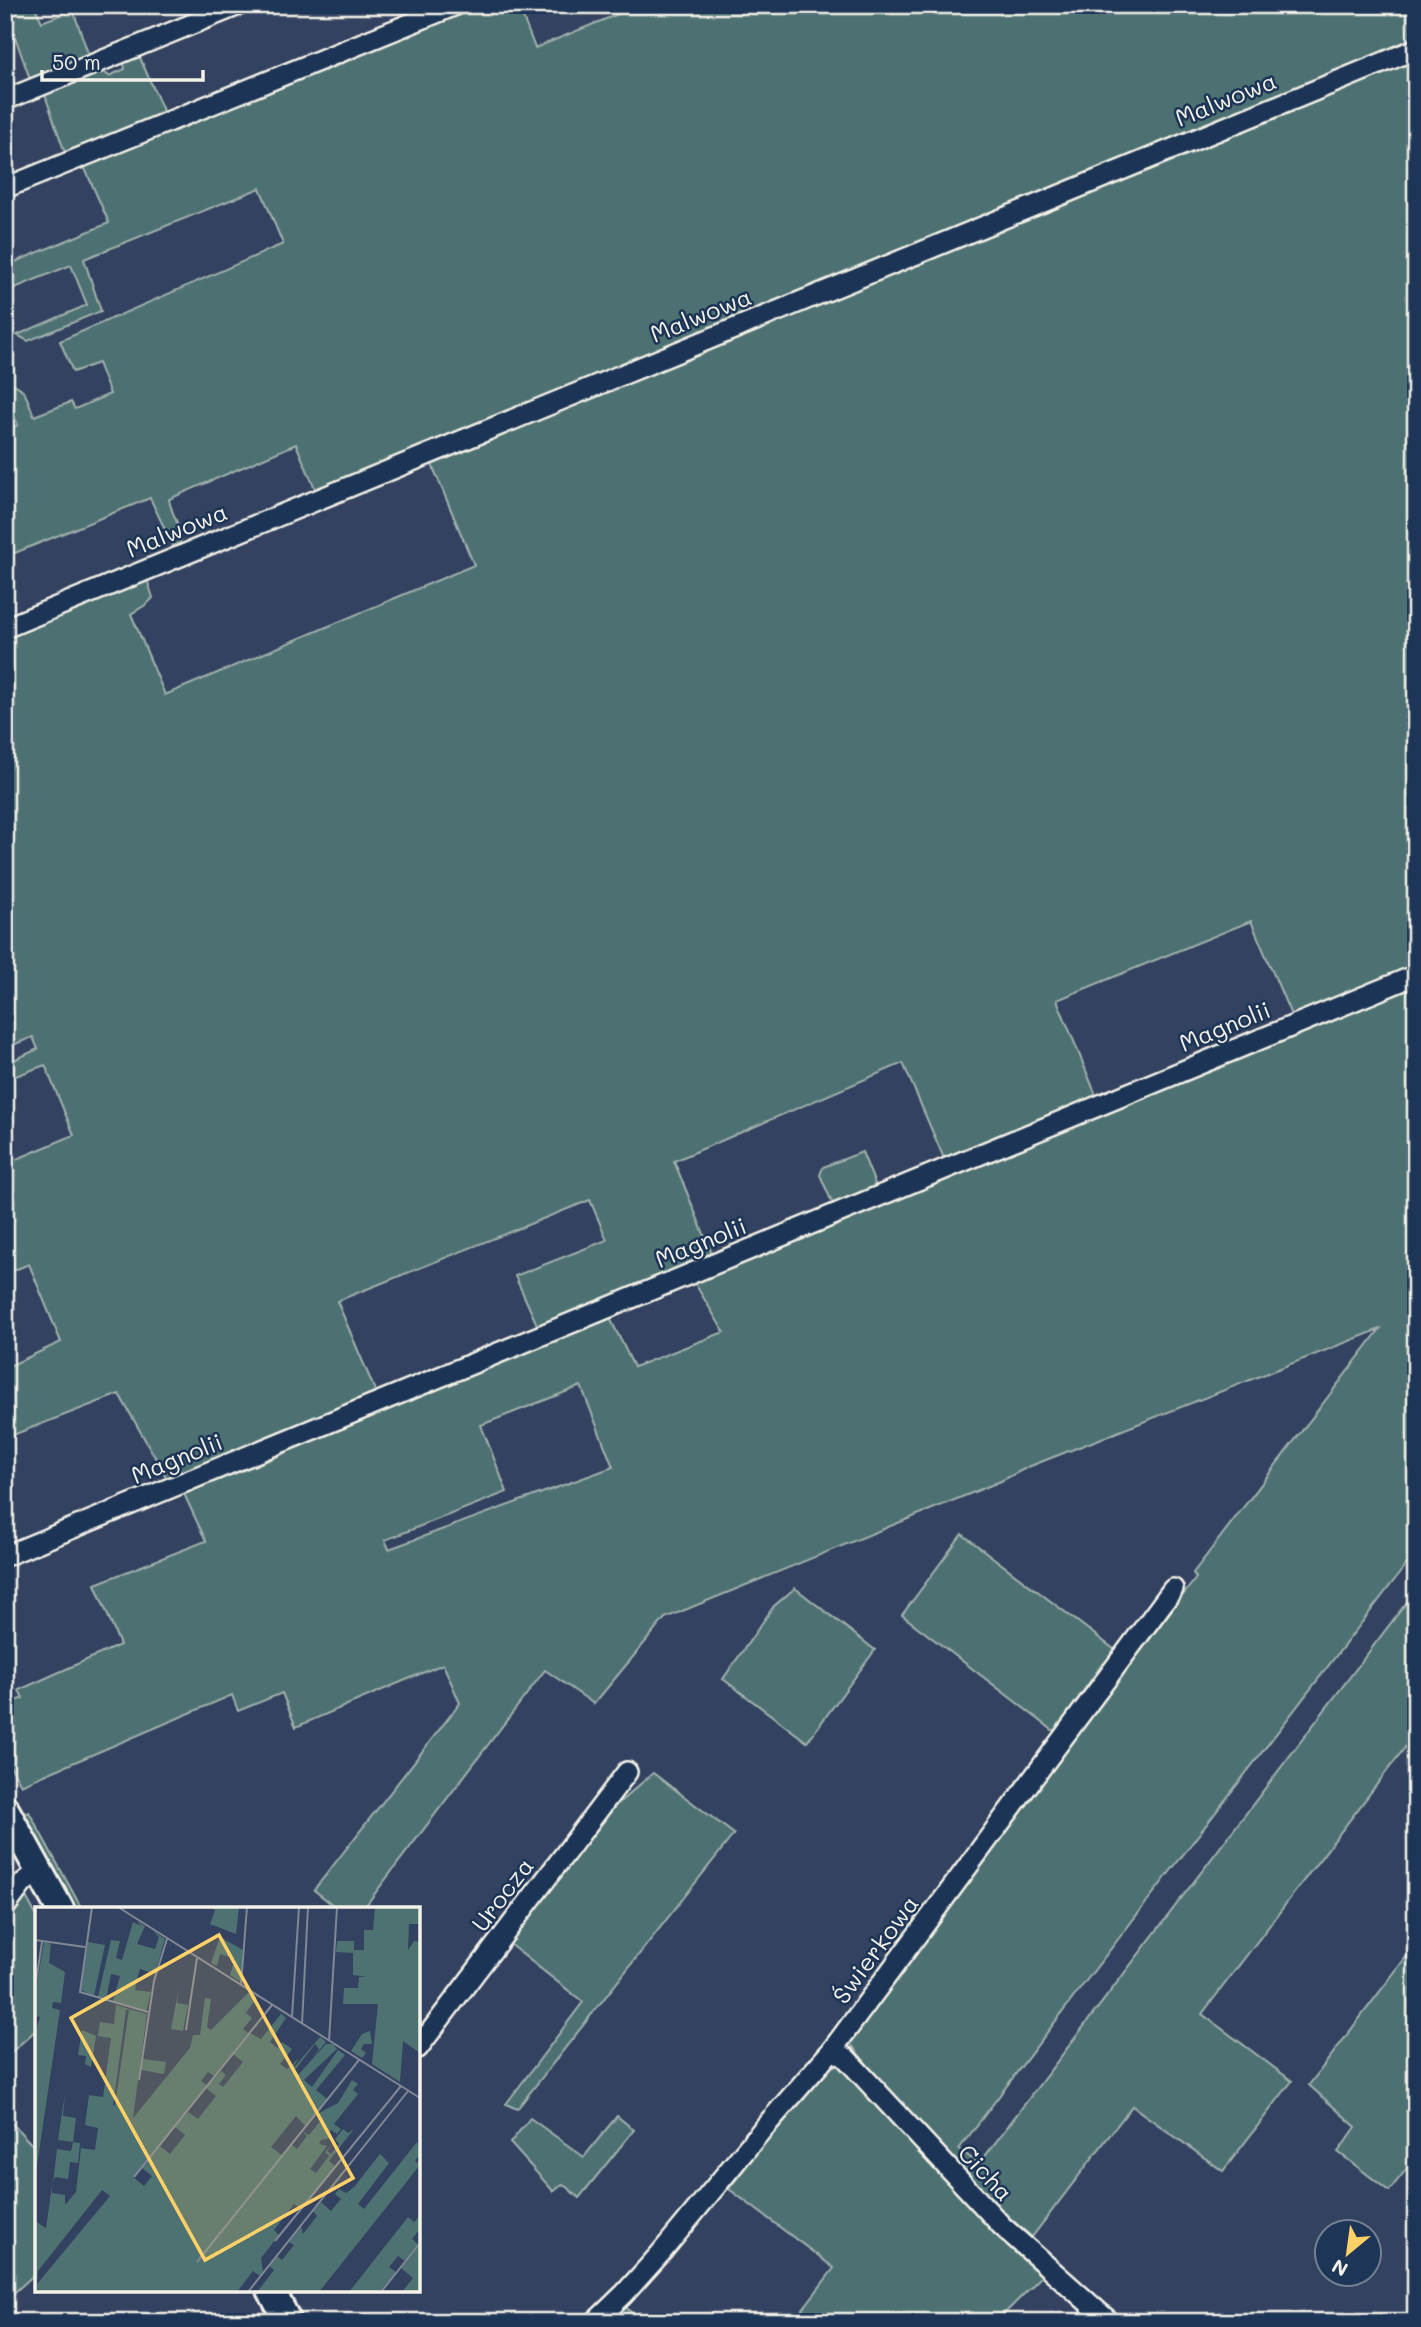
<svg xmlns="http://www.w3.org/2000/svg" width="1421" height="2327" viewBox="0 0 1421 2327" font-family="Mali,sans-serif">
<rect width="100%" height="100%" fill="#334260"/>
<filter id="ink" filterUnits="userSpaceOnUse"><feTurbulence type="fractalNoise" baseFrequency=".0143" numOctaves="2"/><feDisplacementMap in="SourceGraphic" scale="14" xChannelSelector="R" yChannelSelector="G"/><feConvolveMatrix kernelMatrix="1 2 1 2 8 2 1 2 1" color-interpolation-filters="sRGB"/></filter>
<g filter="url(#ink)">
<g fill="#4e7172" stroke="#a1b1ad" stroke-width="2" fill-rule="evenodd">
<polygon points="5,5 34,5 42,22 73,10 90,59 31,82 14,34 5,38"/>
<path d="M469 5H518L535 48 640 5H1416V971L1293 1020 1251 921 1057 1000 1098 1100 945 1161 903 1063 674 1161 713 1256 538 1327 515 1276 607 1240 590 1200 337 1301 377 1395 168 1480 119 1394 5 1438V1368L61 1342 29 1264 5 1274V1164L74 1135 45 1065 5 1080V1064L38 1049 33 1037 5 1048V636L147 579 153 598 147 604 131 614 165 695 474 565 425 448 316 491 296 444 169 499C171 515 183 527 180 543L173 546 150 498 5 557V431L18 425 5 394V383C25 382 28 401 34 416L71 402 75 409 110 394 98 363 73 372 60 341 283 244 260 188 84 259 101 311 28 341 17 335 87 305 71 265 5 292V266L109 223 83 164 318 67 325 71 341 64 346 56 406 32 409 37 429 27 435 19Z"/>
<polygon points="138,53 165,115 66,156 44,92 100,69 109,76 125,69 123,59"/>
<path d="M1416 980V1552L1086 1981 959 2149 979 2164 1416 1590V1733L1202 2014 1292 2081 1223 2171 1132 2106 1032 2237C962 2180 902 2110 847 2039L1196 1578 1193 1573 1380 1329 1028 1467 1001 1481 665 1618 594 1704 545 1670 363 1909H338L314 1890 460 1703 443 1664 296 1727 282 1693 238 1711 232 1695 21 1785 5 1757V1706L23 1698 19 1690 120 1645 95 1584 206 1541 184 1494 281 1455 280 1450 609 1316 634 1367 724 1332 694 1282ZM581 1386 613 1467 389 1549 385 1540 507 1492 481 1425Z"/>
<polygon points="862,1152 877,1189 834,1207 820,1175 823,1167"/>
<polygon points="962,1534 1119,1653 1112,1662 1102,1664 1055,1732 902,1615"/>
<polygon points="795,1588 875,1650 807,1742 723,1679 774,1606"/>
<polygon points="653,1773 734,1834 517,2109 506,2104 583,2002 508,1943 605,1815"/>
<polygon points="29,1812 82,1909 74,1909 23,1816"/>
<polygon points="25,1895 37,1917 37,2029 5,2058 5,1925"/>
<polygon points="1416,1944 1416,2157 1389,2191 1338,2152 1356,2127 1309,2085"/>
<polygon points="842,2063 1044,2274 996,2322 793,2322 834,2268 729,2189 819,2071"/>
<polygon points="5,2116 37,2150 37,2272 5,2301"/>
<polygon points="617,2116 634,2130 579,2198 563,2184 553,2191 510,2143 530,2118 584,2157"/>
<polygon points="625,2306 640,2322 608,2322"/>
</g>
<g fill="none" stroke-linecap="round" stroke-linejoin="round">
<defs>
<g id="street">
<polyline points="5,100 239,5"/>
<polyline points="5,188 456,5"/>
<polyline points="5,628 1416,49"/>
<polyline points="5,1556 1416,975"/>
<polyline points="5,1907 23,1883 39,1871"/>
<polyline points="418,2048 627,1772"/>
<polyline points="832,2050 845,2057 1002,2226 1110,2322"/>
<polyline points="595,2322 624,2294 660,2254 762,2130 832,2050 1173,1589"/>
</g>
<g id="secondary">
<polyline points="5,1809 60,1909"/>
<polyline points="271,2290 288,2322"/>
</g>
</defs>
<use href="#street" stroke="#f4f1e8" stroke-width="24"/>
<use href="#secondary" stroke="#f4f1e8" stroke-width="32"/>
<use href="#street" stroke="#1d3557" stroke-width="19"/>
<use href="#secondary" stroke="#1d3557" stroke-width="26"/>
</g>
</g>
<g text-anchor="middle" stroke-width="5" stroke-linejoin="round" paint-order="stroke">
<g font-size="24" fill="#f4f1e8" stroke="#1d3557">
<text transform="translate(1226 100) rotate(-22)" y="8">Malwowa</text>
<text transform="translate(701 316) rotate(-22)" y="8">Malwowa</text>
<text transform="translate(177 531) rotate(-22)" y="8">Malwowa</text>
<text transform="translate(1225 1027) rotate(-22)" y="8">Magnolii</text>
<text transform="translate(701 1243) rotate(-22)" y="8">Magnolii</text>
<text transform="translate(177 1459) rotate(-22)" y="8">Magnolii</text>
<text transform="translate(503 1895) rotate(-53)" y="8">Urocza</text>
<text transform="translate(876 1950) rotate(-54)" y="8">Świerkowa</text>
<text transform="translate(985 2173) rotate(47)" y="8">Cicha</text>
</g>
</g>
<g transform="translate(35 1907)">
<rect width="385" height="385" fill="#334260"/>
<path d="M176 0H204L201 27 175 17 180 3ZM340 0H385V17H374L373 43 379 34 385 35V146L368 134 365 175 337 157 343 97H308L309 81H323L324 70H332L318 68V46L301 45 302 34H319V43H329V23H338ZM102 14 110 19 102 37 120 42 124 30 118 24 130 32 120 67 105 62 102 73 100 83 116 85 111 105 78 94 85 69 76 67 71 93 63 90 76 33 85 34 81 51 87 53 98 15 106 19ZM185 30 208 43 206 75 195 68 200 52 185 47 182 59 176 56ZM9 35 16 37 14 56 30 65 26 96 18 95 17 101 25 103 0 272V125L5 110 0 109V88ZM53 35 70 38 59 89 46 83ZM144 81 142 96 153 98 148 124 136 122ZM213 86 222 90 211 106 217 111 208 122 213 126 179 169 173 165 166 174 172 178 98 270 109 279 117 269 107 261 125 239 135 247 150 228 140 220 153 205 163 212 181 189 171 181 186 164 191 168 184 177 188 180 208 155 198 147 215 126 226 132 246 107 243 104 251 111 235 135 242 141 247 135 257 142 245 157 252 162 264 151 255 165 285 130 291 135 277 152 284 142 280 137 260 163 264 167 291 137H298L302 142 269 173 277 180 303 143 310 148 281 183 292 192 270 219 261 209 236 240 248 249 257 238 262 242 272 229 268 225 274 228 287 212 282 207 303 196 317 173 323 177 318 183 323 187 299 217 306 222 302 227 296 223 292 228 296 231 286 233 284 237 292 239 275 262 281 266 294 249 290 245 297 237 292 244 296 247 304 237 300 232 308 222 313 226 319 222 294 254 300 259 266 302 259 297 239 323 244 328 226 351 228 365 225 369 218 364 202 385H0V314L11 321 17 279V286L30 288V298L41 285 46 241 60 243 63 221 50 218 54 188 68 190 76 131 63 129 65 115 79 117 81 98 112 107 98 211 155 141 158 128H165L170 91 176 92 172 120 176 123ZM94 102 80 198 78 199 91 103ZM67 283 75 289 2 377 3 364ZM47 123 61 129 56 160 50 157 51 149 43 148ZM335 124 337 137H329L326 142 331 146 327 151 316 144 327 127ZM108 152 131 155 129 167 106 163ZM30 186 28 209 41 211 38 235 45 236 43 256 35 255 33 272 20 270 18 276 22 242 36 244 38 235 23 233ZM382 235 385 247 380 254 385 258 284 385H222L239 363 234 359 242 349 247 353 259 338 254 335 266 319 268 327 282 309 278 304 286 295 296 304 306 292 300 287 304 282 311 286 319 280 345 247 354 256 323 297 329 302ZM385 309V322L377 332 383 337 370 354 363 349 354 360 361 365 345 385H314L373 310 379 315ZM385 337V385H367L378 371 366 361Z" fill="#4e7172" fill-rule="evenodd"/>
<path fill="none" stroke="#808896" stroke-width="2" d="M57 0 45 85 113 105M83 0 385 191M0 33 50 40M206 78 212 0M0 81 7 35M257 110 264 0M267 117 273 0M151 123 162 51M294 134 302 0M104 173 119 74 132 32M99 270 237 98M240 334 366 179M162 355 324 153M213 385 373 184M346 385 385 336"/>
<path fill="#ffd166" fill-opacity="0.15" stroke="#ffd166" stroke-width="3.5" d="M184 28 318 271 170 353 36 111Z"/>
<rect width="385" height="385" fill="none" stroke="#f4f1e8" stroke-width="3.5"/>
</g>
<rect width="1421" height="2327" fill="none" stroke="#1d3557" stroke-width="28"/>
<rect x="14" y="14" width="1393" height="2299" fill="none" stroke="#f4f1e8" stroke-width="2.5" filter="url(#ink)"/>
<g transform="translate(1348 2253) rotate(209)"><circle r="33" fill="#1d3557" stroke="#738091" stroke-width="2"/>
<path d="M0-5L12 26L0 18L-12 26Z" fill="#ffd166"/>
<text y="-10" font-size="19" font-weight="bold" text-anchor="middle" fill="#f4f1e8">N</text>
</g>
<path d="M42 70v10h161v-10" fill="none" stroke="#f4f1e8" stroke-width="3.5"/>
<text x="52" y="70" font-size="21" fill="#f4f1e8" stroke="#1d3557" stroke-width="5" paint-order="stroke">50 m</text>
</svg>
